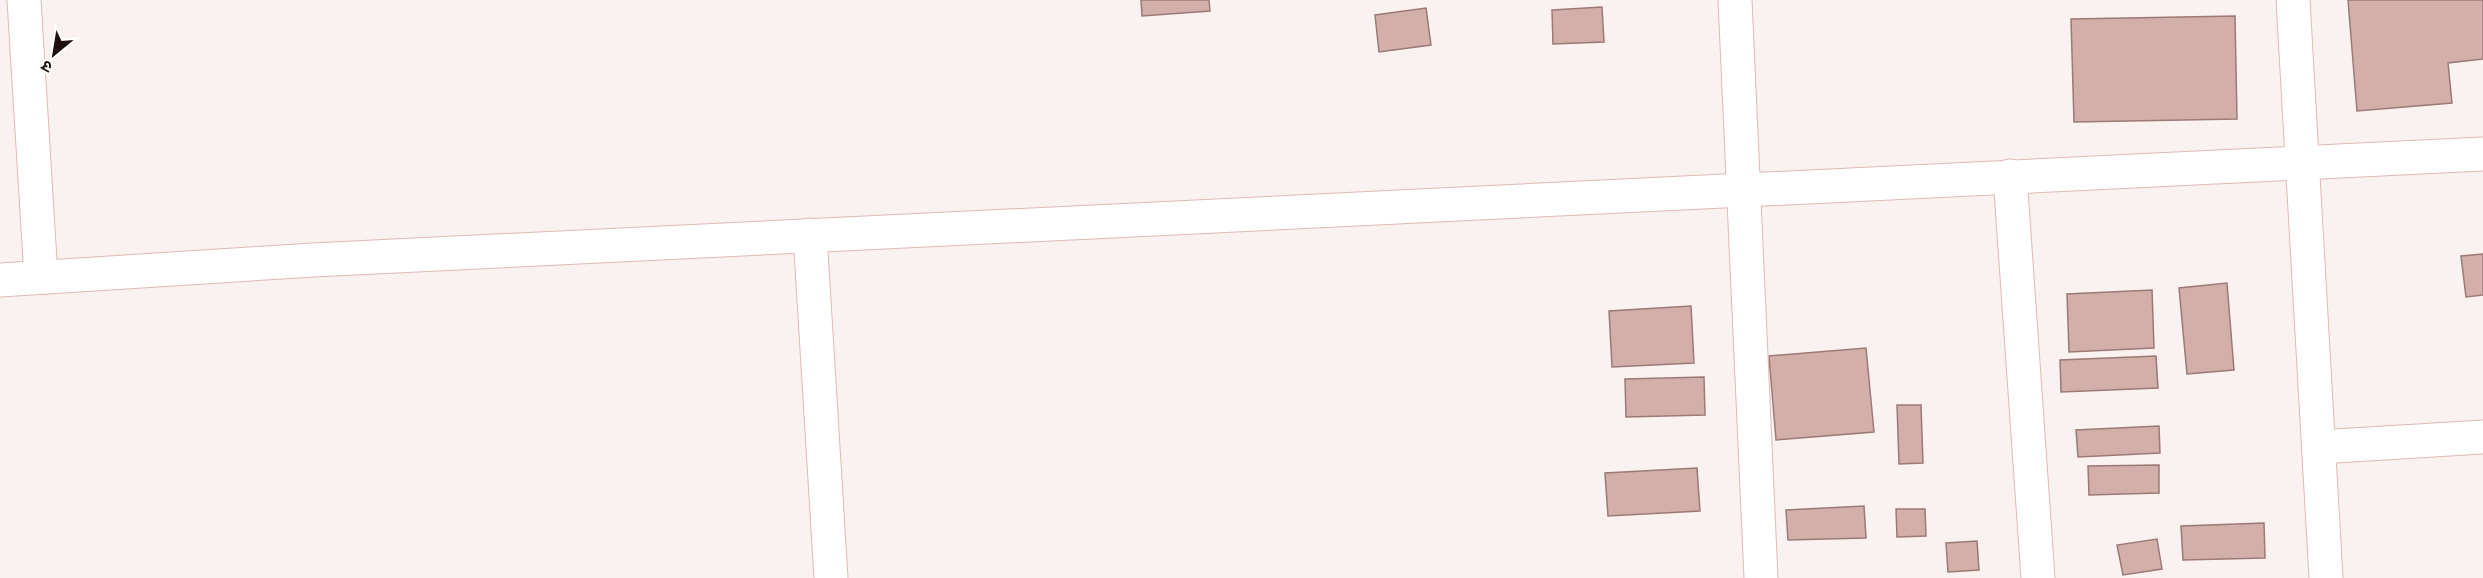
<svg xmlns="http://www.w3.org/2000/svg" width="2483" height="578" viewBox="0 0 2483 578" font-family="'Source Sans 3','Noto Sans Devanagari',sans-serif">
<rect width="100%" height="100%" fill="#faf2f0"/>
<g fill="#d3afaa" stroke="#9c7975" stroke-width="1.5">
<polygon points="1141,0 1209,0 1210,11 1142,16"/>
<polygon points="2348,0 2483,0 2483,59 2448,63 2452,103 2357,111"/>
<polygon points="1602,7 1604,42 1553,44 1552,10"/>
<polygon points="1426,8 1431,45 1379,52 1375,15"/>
<polygon points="2235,16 2237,119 2074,122 2071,19"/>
<polygon points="2483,254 2483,295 2466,297 2461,256"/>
<polygon points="2227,283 2234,370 2187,374 2179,288"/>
<polygon points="2152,290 2154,348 2069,352 2067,294"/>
<polygon points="1691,306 1694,363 1612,367 1609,311"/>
<polygon points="1866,348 1874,432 1776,440 1769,356"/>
<polygon points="2156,356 2158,388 2061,392 2060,360"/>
<polygon points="1704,377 1705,415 1626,417 1625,379"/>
<polygon points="1897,405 1921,405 1923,463 1899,464"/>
<polygon points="2159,426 2160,453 2078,457 2076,430"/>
<polygon points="2159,465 2159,493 2089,495 2088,466"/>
<polygon points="1697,468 1700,511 1608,516 1605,473"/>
<polygon points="1864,506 1866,538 1788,540 1786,510"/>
<polygon points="1896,509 1925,509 1926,536 1897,537"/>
<polygon points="2264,523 2265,558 2183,560 2181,526"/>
<polygon points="2157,539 2162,569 2123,575 2117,545"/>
<polygon points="1977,541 1979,570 1948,572 1946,543"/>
</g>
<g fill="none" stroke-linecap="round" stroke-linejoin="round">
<defs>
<g id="street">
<polyline points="24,0 41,277"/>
<polyline points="1735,0 1761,578"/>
<polyline points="2293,0 2326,578"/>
<polyline points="2010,176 2038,578"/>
<polyline points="810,235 831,578"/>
<polyline points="0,280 313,260 2483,154"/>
<polyline points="2319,447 2483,437"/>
</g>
</defs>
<use href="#street" stroke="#dfb9b4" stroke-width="35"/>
<use href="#street" stroke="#fff" stroke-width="33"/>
</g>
<g transform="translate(54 54) rotate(210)" stroke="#ffffff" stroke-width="4.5" paint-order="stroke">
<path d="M0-4.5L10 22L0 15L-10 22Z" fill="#1d100e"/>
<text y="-9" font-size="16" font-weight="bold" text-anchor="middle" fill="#1d100e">उ</text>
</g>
</svg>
